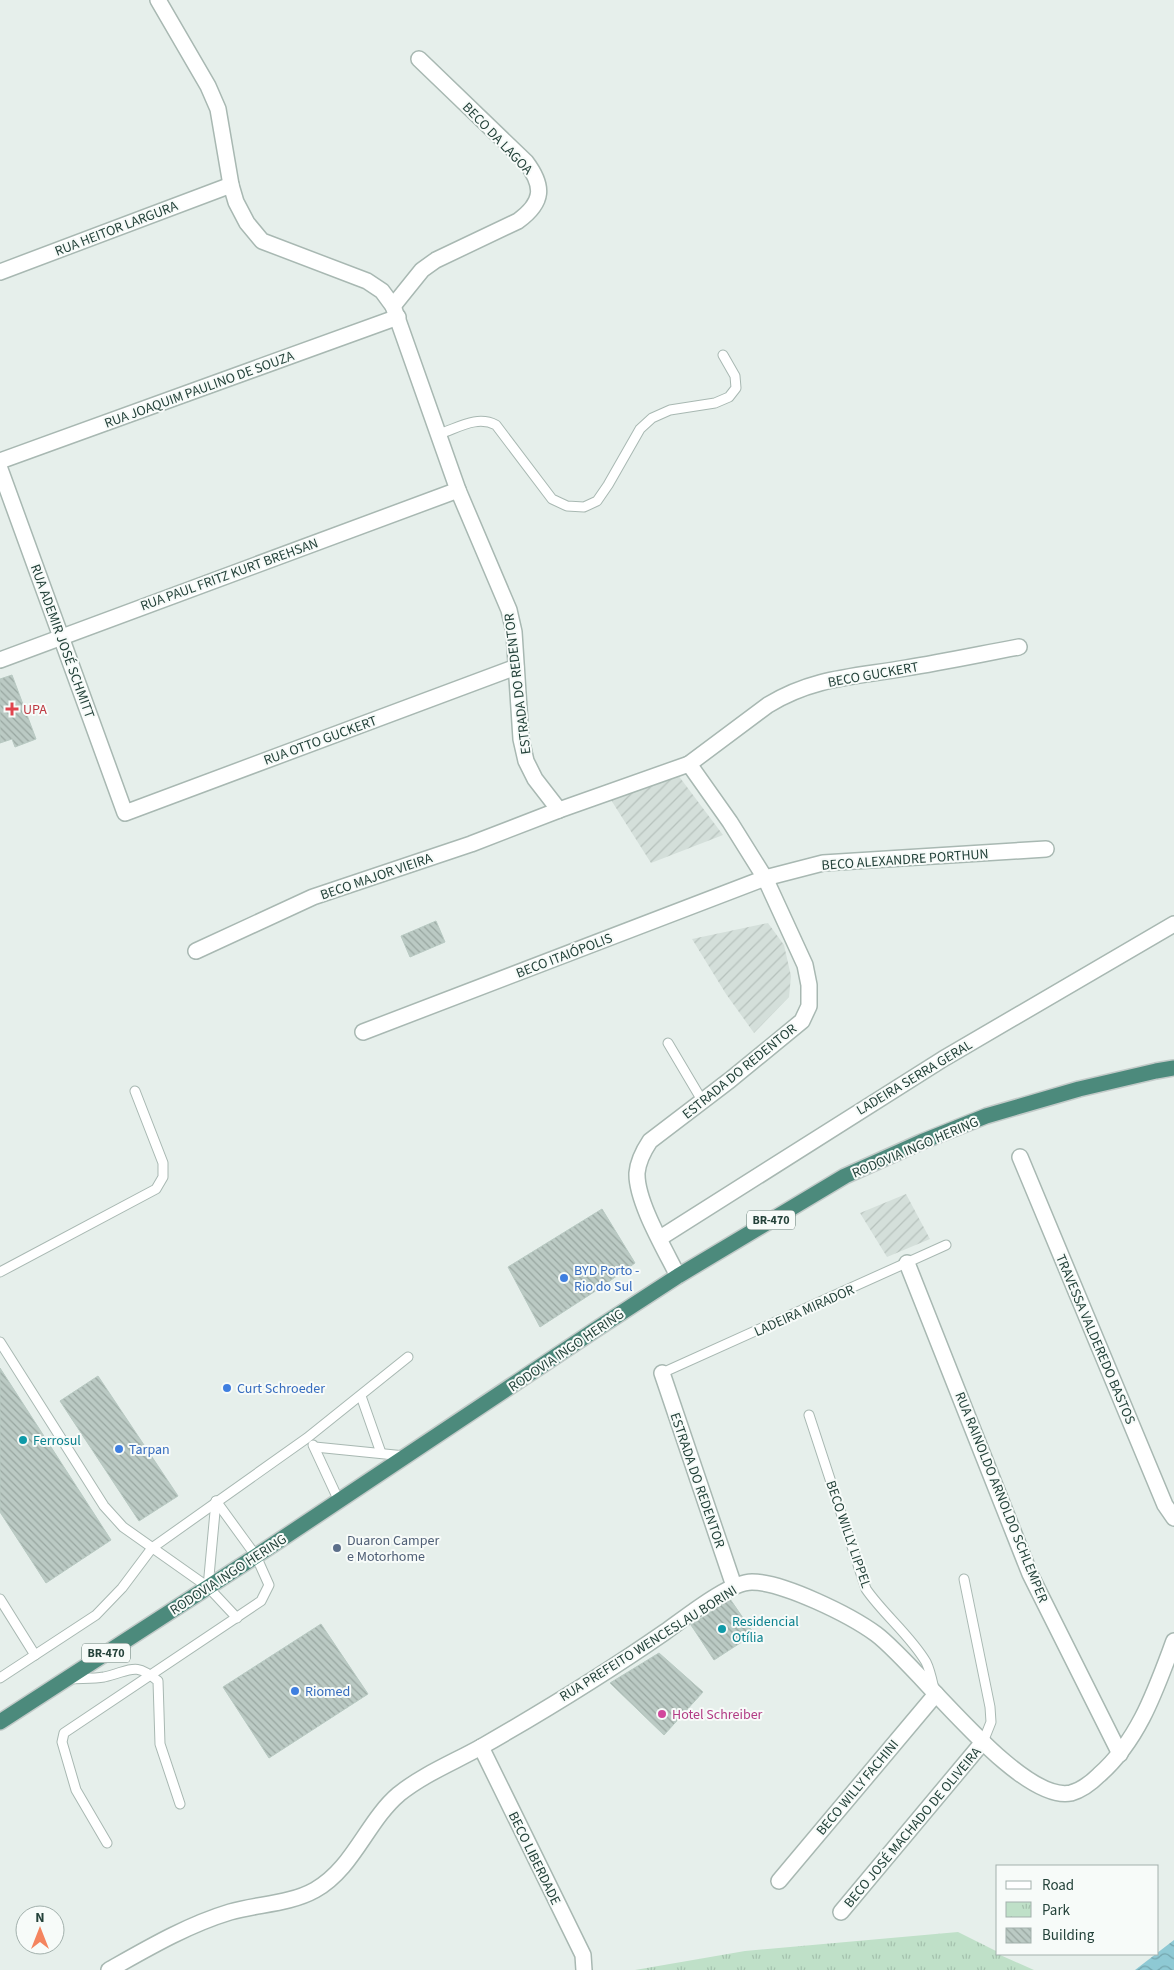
<svg xmlns="http://www.w3.org/2000/svg" width="1174" height="1970" viewBox="0 0 1174 1970" font-family="'Source Sans 3',sans-serif">
<defs>
<pattern id="industrial-furrows" width="10" height="10" patternUnits="userSpaceOnUse" patternTransform="scale(1.25)"><rect width="10" height="10" fill="#d4dfda"/><path d="M-1 1l2-2M0 10L10 0M9 11l2-2" fill="none" stroke="#b6c1bc"/></pattern>
<pattern id="park-tufts" width="24" height="20" patternUnits="userSpaceOnUse" patternTransform="scale(1.25)"><rect width="24" height="20" fill="#bfe0c8"/><path d="M3 7l-1-3M5 7V3M7 7l1-3M15 17l-1-3M17 17v-4M19 17l1-3" fill="none" stroke="#a4c1ad"/></pattern>
<pattern id="water-waves" width="16" height="10" patternUnits="userSpaceOnUse" patternTransform="scale(1.25)"><rect width="16" height="10" fill="#8ec9d4"/><path d="M0 5q4-4 8 0t8 0" fill="none" stroke="#74a5ad"/></pattern>
<pattern id="building-back-hatch" width="6" height="6" patternUnits="userSpaceOnUse" patternTransform="scale(1.25)"><rect width="6" height="6" fill="#bbcac4"/><path d="M-1 5l2 2M0 0l6 6M5-1l2 2" fill="none" stroke="#98a6a0"/></pattern>
</defs>
<rect width="100%" height="100%" fill="#e6efeb"/>
<g fill="url(#industrial-furrows)">
<polygon points="678,775 723,835 651,863 611,800"/>
<polygon points="768,923 784,945 791,976 789,997 754,1033 726,994 692,939"/>
<polygon points="906,1194 930,1239 887,1257 860,1213"/>
</g>
<polygon fill="url(#park-tufts)" points="958,1932 998,1952 998,1954 1034,1970 635,1970 745,1951"/>
<polygon fill="url(#water-waves)" points="1174,1940 1174,1970 1135,1970"/>
<g fill="url(#building-back-hatch)" stroke="#b8c9c2">
<polygon points="12,675 36,739 15,747 12,739 0,743 0,679"/>
<polygon points="436,921 445,942 410,957 401,936"/>
<polygon points="602,1209 635,1263 597,1290 540,1327 508,1267"/>
<polygon points="0,1368 111,1540 46,1583 0,1512"/>
<polygon points="98,1376 178,1496 139,1521 60,1401"/>
<polygon points="730,1599 754,1634 714,1660 691,1625"/>
<polygon points="321,1624 368,1694 269,1758 223,1687"/>
<polygon points="659,1653 703,1692 664,1735 610,1683"/>
</g>
<g fill="none" stroke-linecap="round" stroke-linejoin="round">
<defs>
<g id="service">
<path d="M439 434C458 428 477 415 496 425L552 499 567 506 584 507 597 501 608 485 640 429 652 418 670 410 715 403 729 397 736 388 735 376 723 355"/>
<polyline points="668,1043 703,1102"/>
<polyline points="0,1272 156,1189 163,1177 163,1163 135,1091"/>
<polyline points="0,1342 104,1506 123,1527 208,1587 237,1618"/>
<polyline points="662,1373 946,1245"/>
<polyline points="361,1396 381,1453"/>
<path d="M809 1415 866 1589C884 1615 910 1635 926 1662 930 1670 932 1680 934 1689"/>
<polyline points="313,1445 339,1501"/>
<polyline points="315,1447 405,1456"/>
<polyline points="964,1579 990,1707 991,1722 983,1742"/>
<polyline points="208,1587 216,1501"/>
<polyline points="0,1599 35,1655"/>
<polyline points="0,1678 96,1615 122,1588 152,1548 307,1438 408,1357"/>
<path d="M69 1679C80 1678 93 1679 104 1677 131 1671 134 1661 158 1681L160 1744 180 1804"/>
<polyline points="107,1843 76,1790 62,1742 64,1733 261,1601 269,1585 256,1556 216,1501"/>
</g>
<g id="minor">
<path d="M393 306 422 270 436 260 518 221C544 202 544 186 526 162L419 59"/>
<polyline points="0,461 398,317"/>
<polyline points="0,469 125,813 516,667"/>
<polyline points="0,660 458,490"/>
<path d="M689 764 768 705C814 677 855 677 906 668 944 662 981 654 1019 647"/>
<polyline points="196,951 313,897 471,844 559,810"/>
<polyline points="363,1032 765,878 823,863 1046,849"/>
<polyline points="1020,1157 1165,1505 1174,1518"/>
<polyline points="660,1238 943,1059 1174,924"/>
<polyline points="907,1263 1030,1574 1120,1754"/>
<polyline points="662,1373 734,1586"/>
<polyline points="481,1747 583,1955 584,1970"/>
<polyline points="779,1881 936,1694"/>
<polyline points="841,1912 983,1742"/>
</g>
<g id="tertiary">
<path d="M158 0 208 86 218 109 231 185 236 202 247 223 262 241 367 281 382 291 393 306 458 490 509 610 514 632 521 739 526 761 535 779 559 810 689 764 730 822 765 878 805 965 809 985V1006L802 1021 730 1080 650 1141C644 1150 638 1161 637 1173 636 1201 665 1250 678 1276"/>
<polyline points="0,272 231,185"/>
<path d="M109 1970C148 1948 187 1925 230 1912 258 1904 290 1904 315 1890 353 1869 367 1821 399 1794 424 1774 454 1762 481 1747 544 1711 606 1673 665 1632 685 1618 729 1582 752 1582 783 1582 850 1615 876 1634 918 1665 1019 1804 1071 1793 1082 1790 1091 1783 1099 1775 1139 1740 1156 1689 1174 1641"/>
</g>
<polyline id="trunk" points="0,1722 256,1556 598,1328 678,1276 845,1176 921,1142 986,1116 1079,1089 1156,1071 1174,1068"/>
</defs>
<use href="#service" stroke="#a8b8b2" stroke-width="11"/>
<use href="#minor" stroke="#a8b8b2" stroke-width="18"/>
<use href="#tertiary" stroke="#a8b8b2" stroke-width="18"/>
<use href="#trunk" stroke="#c2cac8" stroke-width="18"/>
<use href="#service" stroke="#fff" stroke-width="9"/>
<use href="#minor" stroke="#fff" stroke-width="15"/>
<use href="#tertiary" stroke="#fff" stroke-width="15"/>
<use href="#trunk" stroke="#4c8a7c" stroke-width="15"/>
</g>
<path fill="#e0444e" stroke="#f7fbf9" stroke-width="2" d="M9.5 701.5h5v5h5v5h-5v5h-5v-5h-5v-5h5z"/>
<g fill="#3f7fe0" stroke="#f7fbf9" stroke-width="2">
<circle cx="564" cy="1278" r="5"/>
<circle cx="227" cy="1388" r="5"/>
<circle cx="119" cy="1449" r="5"/>
<circle cx="295" cy="1691" r="5"/>
</g>
<g fill="#0f9aa8" stroke="#f7fbf9" stroke-width="2">
<circle cx="23" cy="1440" r="5"/>
<circle cx="722" cy="1629" r="5"/>
</g>
<circle fill="#5c6f8a" stroke="#f7fbf9" stroke-width="2" cx="337" cy="1548" r="5"/>
<circle fill="#d1479c" stroke="#f7fbf9" stroke-width="2" cx="662" cy="1714" r="5"/>
<g text-anchor="middle" stroke-width="4" stroke-linejoin="round" paint-order="stroke">
<g fill="#f7fbf9" stroke="#637a73" stroke-width="1">
<rect x="747" y="1210.5" width="48" height="19" rx="4"/>
<rect x="82" y="1643.5" width="48" height="19" rx="4"/>
</g>
<g font-size="12" font-weight="bold" fill="#24423a">
<text x="771" y="1224">BR-470</text>
<text x="106" y="1657">BR-470</text>
</g>
<g font-size="14" fill="#24423a" stroke="#f7fbf9">
<text transform="translate(498 138) rotate(46)" y="5">BECO DA LAGOA</text>
<text transform="translate(116 228) rotate(-21)" y="5">RUA HEITOR LARGURA</text>
<text transform="translate(199 389) rotate(-20)" y="5">RUA JOAQUIM PAULINO DE SOUZA</text>
<text transform="translate(229 574) rotate(-20)" y="5">RUA PAUL FRITZ KURT BREHSAN</text>
<text transform="translate(63 641) rotate(70)" y="5">RUA ADEMIR JOSÉ SCHMITT</text>
<text transform="translate(873 674) rotate(-10)" y="5">BECO GUCKERT</text>
<text transform="translate(517 684) rotate(-97)" y="5">ESTRADA DO REDENTOR</text>
<text transform="translate(320 740) rotate(-20)" y="5">RUA OTTO GUCKERT</text>
<text transform="translate(905 859) rotate(-4)" y="5">BECO ALEXANDRE PORTHUN</text>
<text transform="translate(376 876) rotate(-19)" y="5">BECO MAJOR VIEIRA</text>
<text transform="translate(564 955) rotate(-21)" y="5">BECO ITAIÓPOLIS</text>
<text transform="translate(739 1071) rotate(-39)" y="5">ESTRADA DO REDENTOR</text>
<text transform="translate(914 1077) rotate(-31)" y="5">LADEIRA SERRA GERAL</text>
<text transform="translate(915 1147) rotate(-23)" y="5">RODOVIA INGO HERING</text>
<text transform="translate(804 1310) rotate(-24)" y="5">LADEIRA MIRADOR</text>
<text transform="translate(1096 1339) rotate(67)" y="5">TRAVESSA VALDEREDO BASTOS</text>
<text transform="translate(566 1350) rotate(-34)" y="5">RODOVIA INGO HERING</text>
<text transform="translate(698 1480) rotate(71)" y="5">ESTRADA DO REDENTOR</text>
<text transform="translate(1002 1497) rotate(68)" y="5">RUA RAINOLDO ARNOLDO SCHLEMPER</text>
<text transform="translate(849 1534) rotate(71)" y="5">BECO WILLY LIPPEL</text>
<text transform="translate(228 1574) rotate(-33)" y="5">RODOVIA INGO HERING</text>
<text transform="translate(648 1643) rotate(-32)" y="5">RUA PREFEITO WENCESLAU BORINI</text>
<text transform="translate(857 1787) rotate(-50)" y="5">BECO WILLY FACHINI</text>
<text transform="translate(912 1827) rotate(-50)" y="5">BECO JOSÉ MACHADO DE OLIVEIRA</text>
<text transform="translate(535 1858) rotate(64)" y="5">BECO LIBERDADE</text>
</g>
<g font-size="14" fill="#be3a42" stroke="#f7fbf9" text-anchor="start">
<text x="23" y="714">UPA</text>
</g>
<g font-size="14" fill="#366cbe" stroke="#f7fbf9" text-anchor="start">
<text x="574" y="1275">BYD Porto -<tspan x="574" dy="16">Rio do Sul</tspan></text>
<text x="237" y="1393">Curt Schroeder</text>
<text x="129" y="1454">Tarpan</text>
<text x="305" y="1696">Riomed</text>
</g>
<g font-size="14" fill="#0d838f" stroke="#f7fbf9" text-anchor="start">
<text x="33" y="1445">Ferrosul</text>
<text x="732" y="1626">Residencial<tspan x="732" dy="16">Otília</tspan></text>
</g>
<g font-size="14" fill="#4e5e75" stroke="#f7fbf9" text-anchor="start">
<text x="347" y="1545">Duaron Camper<tspan x="347" dy="16">e Motorhome</tspan></text>
</g>
<g font-size="14" fill="#b23c85" stroke="#f7fbf9" text-anchor="start">
<text x="672" y="1719">Hotel Schreiber</text>
</g>
</g>
<rect x="996" y="1865" width="162" height="90" fill="#f7fbf9" stroke="#a3b1ad"/>
<rect x="1006" y="1881" width="25" height="8" fill="#ffffff" stroke="#a3b1ad"/>
<text x="1042" y="1890" font-size="15" fill="#24423a">Road</text>
<rect x="1006" y="1902" width="25" height="15" fill="url(#park-tufts)" stroke="#a3b1ad"/>
<text x="1042" y="1915" font-size="15" fill="#24423a">Park</text>
<rect x="1006" y="1928" width="25" height="15" fill="url(#building-back-hatch)" stroke="#a3b1ad"/>
<text x="1042" y="1940" font-size="15" fill="#24423a">Building</text>
<g transform="translate(40 1930)"><circle r="24" fill="#f7fbf9" stroke="#a3b1ad"/>
<path d="M0-4L9 19L0 12L-9 19Z" fill="#f4845f"/>
<text y="-8" font-size="14" font-weight="bold" text-anchor="middle" fill="#24423a">N</text>
</g>
</svg>
